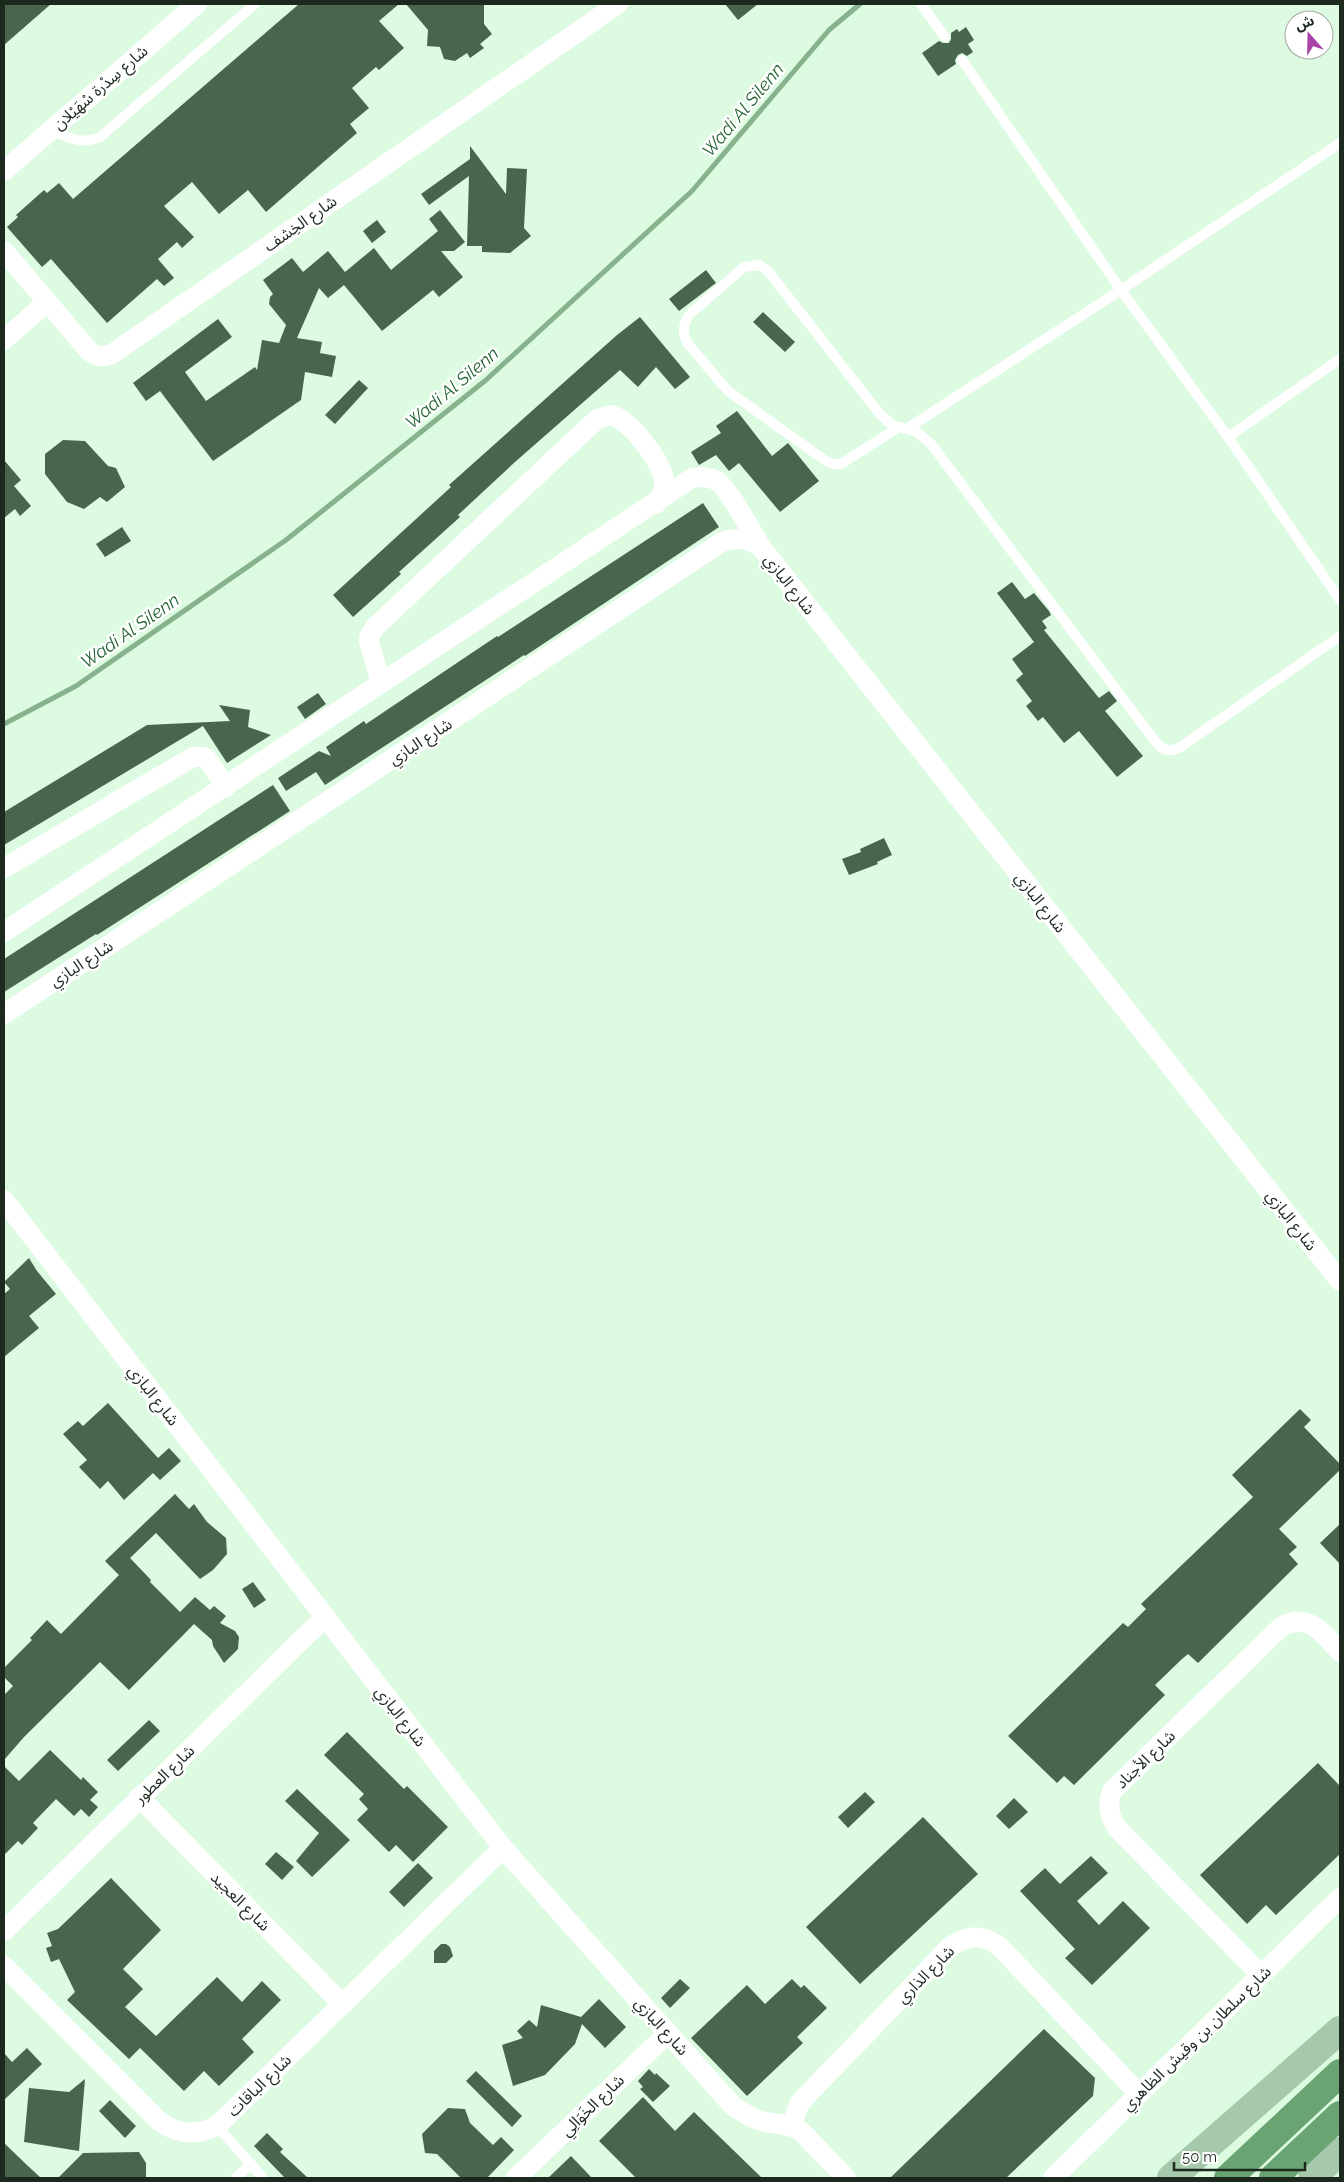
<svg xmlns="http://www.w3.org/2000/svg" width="1344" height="2182" viewBox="0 0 1344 2182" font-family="Raleway,'Noto Sans Arabic',sans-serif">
<rect width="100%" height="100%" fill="#dcfbe0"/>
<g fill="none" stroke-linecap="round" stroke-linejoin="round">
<polyline stroke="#87b28c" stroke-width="5" points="4,724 76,686 286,540 486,380 692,191 829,30 860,4"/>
</g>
<g fill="#4a654e">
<polygon points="4,4 51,4 4,45"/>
<polygon points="299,4 399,4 379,21 404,48 379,70 376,67 352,88 369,108 350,124 357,133 266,212 248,190 219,214 192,182 164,206 194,237 182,248 177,242 158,259 174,278 164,286 157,279 107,323 51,259 42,267 7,227 18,217 16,215 44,190 47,193 59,183 73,199"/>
<polygon points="406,4 484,4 484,24 492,34 480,44 484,48 470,58 467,53 455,61 444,59 440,47 427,46 428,30"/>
<polygon points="725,4 758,4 738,20"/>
<polygon points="966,27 974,40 968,44 973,52 967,56 962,53 958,55 955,60 956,64 938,76 922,53 939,41 943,43 949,43 951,39 951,33 957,29 959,32"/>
<polygon points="470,146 506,194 507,168 527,169 524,228 531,236 510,253 482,252 482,246 467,246 469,176 429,205 421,194 470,159"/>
<polygon points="440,210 465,242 454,251 441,251 463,277 439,297 433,290 382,331 344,285 328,298 319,288 297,338 322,342 320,353 336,356 332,377 305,372 301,400 213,461 160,391 146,401 133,383 218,319 232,337 185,372 206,401 255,367 257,370 262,340 279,343 286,325 269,304 270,297 273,294 263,280 292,258 303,272 328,251 345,272 374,248 391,270 438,231 429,219"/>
<polygon points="377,220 386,232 372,243 363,231"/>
<polygon points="706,270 716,283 679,311 669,299"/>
<polygon points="763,312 795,342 785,352 753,322"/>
<polygon points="640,317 690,377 675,389 656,367 638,387 620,370 515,462 458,515 460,517 399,572 401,574 353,617 333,595 451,487 449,485 617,335"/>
<polygon points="359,380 368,388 335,424 325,415"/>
<polygon points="737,411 772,456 788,443 819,481 780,512 739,463 729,471 716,455 699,465 691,452 721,433 716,426"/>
<polygon points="63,440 85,441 108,466 116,468 125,487 107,502 100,497 84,509 67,502 45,474 45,454"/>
<polygon points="4,460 21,480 14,486 31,506 20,516 15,509 4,518"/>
<polygon points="703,503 719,527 525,656 524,655 325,785 316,772 286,791 278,778 319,751 331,756 326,747 364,721 366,724 497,636 498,637"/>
<polygon points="122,527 131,541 105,557 96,544"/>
<polygon points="1012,582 1025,599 1034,593 1049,611 1051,615 1042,621 1047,628 1044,630 1099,698 1109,691 1117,701 1105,711 1143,756 1117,777 1079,731 1064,743 1043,717 1038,721 1026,706 1032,701 1016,680 1023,674 1012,659 1034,642 997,593"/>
<polygon points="318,693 326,704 305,719 297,707"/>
<polygon points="219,705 250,710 248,727 271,735 227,763 203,726 4,845 4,812 147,725 230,721"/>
<polygon points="273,785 290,811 97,935 96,934 4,992 4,959"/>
<polygon points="884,838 892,855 877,862 878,864 849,875 842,859 861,852 860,849"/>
<polygon points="29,1258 37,1271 56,1294 29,1316 39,1328 4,1357 4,1294 10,1289 4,1282"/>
<polygon points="108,1403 158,1458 169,1448 181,1461 160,1480 153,1473 124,1500 108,1481 100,1489 79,1467 87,1460 63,1434 78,1421 83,1426"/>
<polygon points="1300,1409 1311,1420 1304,1427 1340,1464 1340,1470 1279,1529 1297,1547 1289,1554 1298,1564 1198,1663 1188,1654 1182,1659 1155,1685 1165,1695 1074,1785 1064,1776 1057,1783 1008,1736 1123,1623 1128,1627 1146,1609 1141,1604 1253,1497 1232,1475"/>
<polygon points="175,1494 189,1509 194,1504 207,1522 226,1538 227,1554 213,1570 200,1579 156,1533 130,1558 151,1580 150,1582 180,1612 195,1597 210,1610 214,1606 226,1616 220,1623 235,1631 239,1637 238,1649 224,1663 213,1646 212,1640 194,1624 129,1690 100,1662 24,1737 4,1760 4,1695 13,1686 4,1677 4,1668 32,1640 30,1638 47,1620 61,1634 119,1575 105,1561"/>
<polygon points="1340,1524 1340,1564 1320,1543"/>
<polygon points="253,1582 266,1600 254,1608 242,1589"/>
<polygon points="149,1720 160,1731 118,1771 107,1760"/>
<polygon points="347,1732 404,1789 407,1786 448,1827 413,1862 396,1845 389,1852 357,1820 368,1809 359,1799 364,1794 324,1755"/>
<polygon points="50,1750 81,1780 83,1777 98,1792 90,1800 98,1807 89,1817 81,1809 74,1816 56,1799 33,1823 38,1828 22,1845 18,1841 4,1855 4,1766 19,1781"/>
<polygon points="1318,1763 1340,1786 1340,1854 1276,1915 1266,1905 1247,1924 1200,1875"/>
<polygon points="297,1789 350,1840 312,1877 296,1861 319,1833 285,1801"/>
<polygon points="865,1792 875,1802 848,1828 838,1817"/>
<polygon points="1014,1798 1028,1812 1009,1829 996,1816"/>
<polygon points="923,1817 978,1874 860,1984 806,1927"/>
<polygon points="276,1852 294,1867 282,1880 265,1864"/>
<polygon points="1091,1856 1108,1873 1077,1901 1099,1925 1123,1901 1150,1928 1092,1985 1065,1958 1075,1949 1020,1891 1045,1868 1060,1884"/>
<polygon points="418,1863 433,1878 404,1907 389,1892"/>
<polygon points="111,1878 161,1930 123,1969 143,1989 125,2007 156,2036 217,1977 242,2002 262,1981 281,2000 242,2039 254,2052 219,2086 204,2071 184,2091 140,2048 129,2059 67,2000 75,1992 59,1959 51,1962 46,1948 52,1946 47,1933 58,1929"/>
<polygon points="441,1944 446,1944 450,1947 453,1956 446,1963 434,1963 434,1951"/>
<polygon points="680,1979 690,1988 670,2008 661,1998"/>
<polygon points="792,1979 801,1988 804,1985 827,2008 797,2037 803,2043 747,2096 691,2038 747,1985 765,2004"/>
<polygon points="599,1999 626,2027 605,2048 582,2024 575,2044 545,2075 513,2086 502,2045 523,2038 517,2031 529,2020 537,2027 541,2005 581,2017"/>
<polygon points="1044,2029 1095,2078 1093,2096 1006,2178 890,2178"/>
<polygon points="27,2048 42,2064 4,2100 4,2053 12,2062"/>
<polygon points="649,2069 655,2075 656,2073 670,2086 653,2102 640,2089 643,2087 638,2081"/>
<polygon points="476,2071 522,2116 512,2127 466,2081"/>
<polygon points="85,2079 79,2151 24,2142 29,2088 69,2092"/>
<polygon points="643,2097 675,2131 694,2112 762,2178 636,2178 599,2141"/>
<polygon points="110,2100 136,2126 125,2138 99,2111"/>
<polygon points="448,2108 465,2109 470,2123 493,2145 501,2137 514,2150 487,2178 461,2178 437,2154 425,2153 422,2134"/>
<polygon points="267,2133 283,2149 280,2152 308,2178 285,2178 254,2146"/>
<polygon points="4,2143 28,2166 41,2178 4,2178"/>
<polygon points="139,2152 146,2163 146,2178 58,2178 83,2153"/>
<polygon points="571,2156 592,2178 548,2178"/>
</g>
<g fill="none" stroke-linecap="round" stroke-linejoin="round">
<g stroke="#fff" stroke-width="10">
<polyline points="921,4 945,37"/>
<polyline points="962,60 1121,290 1228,437 1340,600"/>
<path d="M51 130C69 138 81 145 100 137L255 4"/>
<path d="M899 427 841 464H833L826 461 728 391 688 344C682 333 682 324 690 314L744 267 759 265 768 271 879 413 892 425 917 432 931 444 1158 745C1166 752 1173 752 1182 746L1340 636"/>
<polyline points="908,428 1121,290 1340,143"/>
<polyline points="1228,437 1340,359"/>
<polyline points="217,2126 263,2178"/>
<polyline points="235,2178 251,2164"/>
</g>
<g stroke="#fff" stroke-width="20">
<polyline points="4,171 197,4"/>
<path d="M4 251 88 350C96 357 101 358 112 354L618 4"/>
<polyline points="4,340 47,302"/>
<path d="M381 682 369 642V637L375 627 597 419 611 415C629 419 665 464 664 483 664 491 660 498 656 504"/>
<polyline points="4,868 193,757 203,757 207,759 226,787"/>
<path d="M4 932 692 478C701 477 707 476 715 480 728 486 752 533 761 547"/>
<path d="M4 1014 722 542C737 537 748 538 761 547L1340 1281"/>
<path d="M4 1200 503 1848 733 2106C743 2112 751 2118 762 2121 776 2125 788 2123 801 2131L846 2178"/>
<polyline points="139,1797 342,2004"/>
<polyline points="4,1931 325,1617"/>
<path d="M4 1966 159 2121C178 2135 196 2136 217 2126L503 1848"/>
<path d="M1261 1975 1118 1829C1109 1816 1107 1805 1112 1791L1282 1626C1310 1613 1323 1633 1340 1652"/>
<path d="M792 2126 799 2104 809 2093 951 1946C969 1934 986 1934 1002 1949L1138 2093"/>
<polyline points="516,2178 668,2033"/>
<polyline points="1053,2178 1340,1898"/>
</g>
<g stroke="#a6c8ab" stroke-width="28">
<polyline points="1171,2178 1340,2030"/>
<polyline points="1312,2178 1340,2151"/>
</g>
<g stroke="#6ba473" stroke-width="28">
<polyline points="1228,2178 1340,2073"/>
<polyline points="1273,2178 1340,2115"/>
</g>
</g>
<g text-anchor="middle" stroke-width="5" stroke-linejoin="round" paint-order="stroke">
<g font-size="16" fill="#1d291e" stroke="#fff">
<text transform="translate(100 87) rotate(-41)" y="6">شارع سِدْرة سْهَيْلان</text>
<text transform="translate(300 223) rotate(-35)" y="6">شارع الخِشف</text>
<text transform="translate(790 584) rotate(52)" y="6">شارع البازي</text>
<text transform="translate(420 741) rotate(-33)" y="6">شارع البازي</text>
<text transform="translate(1041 902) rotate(52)" y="6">شارع البازي</text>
<text transform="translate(81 963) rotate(-33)" y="6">شارع البازي</text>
<text transform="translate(1292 1220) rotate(52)" y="6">شارع البازي</text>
<text transform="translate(154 1395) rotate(52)" y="6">شارع البازي</text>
<text transform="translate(401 1716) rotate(52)" y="6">شارع البازي</text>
<text transform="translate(1145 1759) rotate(-44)" y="6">شارع الأجناد</text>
<text transform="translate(164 1774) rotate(-44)" y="6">شارع العطور</text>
<text transform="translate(241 1901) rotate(45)" y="6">شارع العجيد</text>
<text transform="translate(925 1974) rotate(-45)" y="6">شارع الذاري</text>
<text transform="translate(662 2026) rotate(48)" y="6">شارع البازي</text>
<text transform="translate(1196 2038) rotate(-44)" y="6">شارع سلطان بن وقيش الظاهري</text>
<text transform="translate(259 2085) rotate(-44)" y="6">شارع الباقات</text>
<text transform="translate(592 2105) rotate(-44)" y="6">شارع الخَوَالِي</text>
</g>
<g font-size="18" font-style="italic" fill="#236231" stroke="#fff">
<text transform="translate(743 110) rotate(-50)" y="6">Wadi Al Silenn</text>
<text transform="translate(452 388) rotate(-40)" y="6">Wadi Al Silenn</text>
<text transform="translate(130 631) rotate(-35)" y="6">Wadi Al Silenn</text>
</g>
</g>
<rect width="1344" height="2182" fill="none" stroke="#1d291e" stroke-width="10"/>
<g transform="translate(1309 35) rotate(340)"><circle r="24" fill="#ffffff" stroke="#a5a9a5"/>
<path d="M0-4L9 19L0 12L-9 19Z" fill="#a943a8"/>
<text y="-8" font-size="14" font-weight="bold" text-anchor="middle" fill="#1d291e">ش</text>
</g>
<path d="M1174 2162v8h131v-8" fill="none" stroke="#1d291e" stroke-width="2.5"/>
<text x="1182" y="2162" font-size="15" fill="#1d291e" stroke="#ffffff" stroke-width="4" paint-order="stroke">50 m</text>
</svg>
